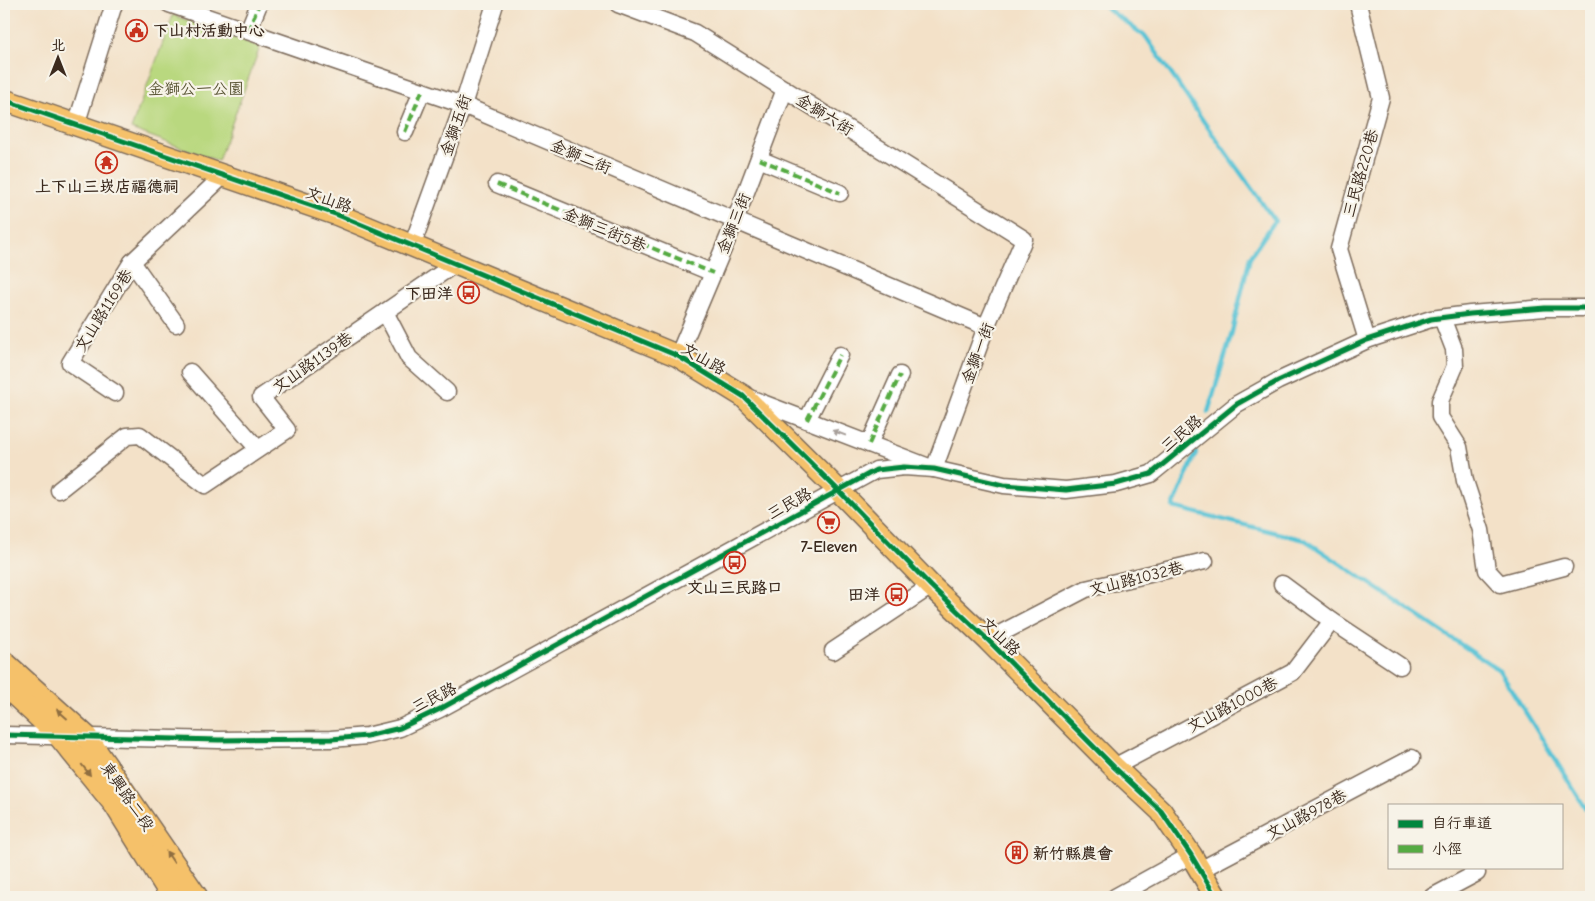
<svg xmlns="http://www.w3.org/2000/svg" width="1595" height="901" viewBox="0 0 1595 901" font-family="'Comic Neue','LXGW WenKai TC',sans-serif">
<rect width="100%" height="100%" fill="#f7f3e8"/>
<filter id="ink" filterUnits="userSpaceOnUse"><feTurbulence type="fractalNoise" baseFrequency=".02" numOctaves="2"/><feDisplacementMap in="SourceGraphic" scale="10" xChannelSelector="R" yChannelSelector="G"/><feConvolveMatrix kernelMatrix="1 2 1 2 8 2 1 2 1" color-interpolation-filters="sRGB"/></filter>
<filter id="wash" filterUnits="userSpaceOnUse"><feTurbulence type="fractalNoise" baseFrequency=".0096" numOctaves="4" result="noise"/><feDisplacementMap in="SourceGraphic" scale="20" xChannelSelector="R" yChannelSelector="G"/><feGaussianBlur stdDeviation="1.12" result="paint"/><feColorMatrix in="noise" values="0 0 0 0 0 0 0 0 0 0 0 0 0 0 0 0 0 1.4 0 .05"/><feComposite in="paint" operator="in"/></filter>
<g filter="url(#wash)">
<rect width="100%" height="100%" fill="#f3e1c8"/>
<polygon fill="#b9d87f" stroke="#7a814e" points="173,15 260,47 218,161 131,129"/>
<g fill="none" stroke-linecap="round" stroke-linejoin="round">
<g stroke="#59c3d5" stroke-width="4.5">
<polyline points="1101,4 1146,37 1204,122 1275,221 1250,257 1231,336 1208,412"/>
<polyline points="1196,453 1173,507 1305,540 1499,670 1591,817"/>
</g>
</g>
</g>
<g filter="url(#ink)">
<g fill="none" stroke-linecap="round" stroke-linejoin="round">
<defs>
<g id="minor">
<polyline points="169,4 463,105 986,327"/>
<polyline points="618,4 695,33 1024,239 986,327 934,469 747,397"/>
<polyline points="1358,4 1381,98 1339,249 1367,340"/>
<polyline points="248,31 259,4"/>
<polyline points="76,125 114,4"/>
<polyline points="405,132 422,91"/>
<polyline points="759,159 840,193"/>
<polyline points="497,184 713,273"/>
<polyline points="412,246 463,105 495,4"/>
<polyline points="132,262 176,324"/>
<polyline points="385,312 409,358 447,392"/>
<polyline points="1442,318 1454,349 1455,366 1440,401 1440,417 1459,447 1465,481 1481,530 1487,570 1500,584 1564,567"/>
<polyline points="678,356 735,221 785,89"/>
<polyline points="190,372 258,449"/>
<polyline points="115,393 70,363 132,262 223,176"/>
<polyline points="807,420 840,355"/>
<polyline points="869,444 900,375"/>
<polyline points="59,490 127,436 140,435 205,485 287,430 261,397 455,264"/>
<polyline points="1282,584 1332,621 1400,666"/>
<polyline points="988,640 1086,589 1205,561"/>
<polyline points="833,651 931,586"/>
<polyline points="4,735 219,740 331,739 367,736 400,728 440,709 876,470 904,467 934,469 1004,485 1066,490 1116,484 1151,474 1237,404 1278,381 1367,340 1431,319 1470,314 1545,308 1591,308"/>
<polyline points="1114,767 1293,672 1332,621"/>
<polyline points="1200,870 1412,758"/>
<polyline points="1115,897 1191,855"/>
<polyline points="1432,897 1477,873"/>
</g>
<g id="major">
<polyline points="4,100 338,215 678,356 743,396 838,490 931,586 988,640 1114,767 1161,811 1191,855 1216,897"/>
<polyline points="4,662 86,736 197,897"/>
<polyline points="4,685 58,735 115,805 172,897"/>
</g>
</defs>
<use href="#minor" stroke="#7b6a5a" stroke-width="19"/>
<use href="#major" stroke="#7b6a5a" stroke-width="24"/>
<use href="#minor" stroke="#fff" stroke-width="16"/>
<use href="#major" stroke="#f5c16b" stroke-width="21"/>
<g stroke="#55ab43" stroke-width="4" stroke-dasharray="8 4" stroke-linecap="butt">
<polyline points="248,31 259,4"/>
<polyline points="405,132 422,91"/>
<polyline points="759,159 840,193"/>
<polyline points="497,184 713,273"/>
<polyline points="807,420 840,355"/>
<polyline points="869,444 900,375"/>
</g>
<defs>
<g id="cycleway">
<polyline points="4,100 338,215 678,356 743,396 838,490 931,586 988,640 1114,767 1161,811 1191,855 1216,897"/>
<polyline points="4,735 219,740 331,739 367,736 400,728 440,709 876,470 904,467 934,469 1004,485 1066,490 1116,484 1151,474 1237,404 1278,381 1367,340 1431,319 1470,314 1545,308 1591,308"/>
</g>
</defs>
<use href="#cycleway" stroke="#f7f3e8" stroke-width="8"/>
<use href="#cycleway" stroke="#00873e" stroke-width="5"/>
</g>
<defs><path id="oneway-solid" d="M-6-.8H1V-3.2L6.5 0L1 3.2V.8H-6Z" transform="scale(1.25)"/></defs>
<use fill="#a79f9a" href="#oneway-solid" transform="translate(839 433) rotate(-159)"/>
<g fill="#8f6e41">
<use href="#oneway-solid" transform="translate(62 714) rotate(-138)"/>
<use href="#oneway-solid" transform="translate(86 770) rotate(51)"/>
<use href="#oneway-solid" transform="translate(170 857) rotate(-124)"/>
</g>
</g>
<defs>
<symbol id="civic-ring" viewBox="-11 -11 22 22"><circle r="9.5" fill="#f7f3e8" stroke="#c8321e" stroke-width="1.5"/><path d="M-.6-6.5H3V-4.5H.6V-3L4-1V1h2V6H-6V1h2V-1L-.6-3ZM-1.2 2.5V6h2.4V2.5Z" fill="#c8321e"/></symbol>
<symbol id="temple-ring" viewBox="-11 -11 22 22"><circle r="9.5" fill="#f7f3e8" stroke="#c8321e" stroke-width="1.5"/><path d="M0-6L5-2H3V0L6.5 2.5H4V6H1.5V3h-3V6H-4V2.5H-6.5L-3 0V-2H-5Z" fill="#c8321e"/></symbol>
<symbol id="bus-ring" viewBox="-11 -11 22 22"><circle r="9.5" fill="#f7f3e8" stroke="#c8321e" stroke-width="1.5"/><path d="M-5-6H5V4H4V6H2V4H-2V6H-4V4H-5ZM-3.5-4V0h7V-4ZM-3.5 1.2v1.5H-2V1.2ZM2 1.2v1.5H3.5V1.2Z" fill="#c8321e"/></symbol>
<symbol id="supermarket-ring" viewBox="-11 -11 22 22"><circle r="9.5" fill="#f7f3e8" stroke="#c8321e" stroke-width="1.5"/><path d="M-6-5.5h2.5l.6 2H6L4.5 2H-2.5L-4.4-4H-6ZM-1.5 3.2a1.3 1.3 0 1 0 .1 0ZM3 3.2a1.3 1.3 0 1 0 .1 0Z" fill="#c8321e"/></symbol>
<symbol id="building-ring" viewBox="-11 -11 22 22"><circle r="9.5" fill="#f7f3e8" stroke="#c8321e" stroke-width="1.5"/><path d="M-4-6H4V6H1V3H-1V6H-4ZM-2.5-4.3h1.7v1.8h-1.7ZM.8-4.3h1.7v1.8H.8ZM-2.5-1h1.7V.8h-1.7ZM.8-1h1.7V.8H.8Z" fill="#c8321e"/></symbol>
</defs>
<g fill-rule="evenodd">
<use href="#civic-ring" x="124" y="18" width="25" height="25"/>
<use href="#temple-ring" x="94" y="150" width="25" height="25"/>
<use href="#bus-ring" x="456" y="280" width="25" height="25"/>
<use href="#supermarket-ring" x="816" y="510" width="25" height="25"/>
<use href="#bus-ring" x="722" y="550" width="25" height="25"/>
<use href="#bus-ring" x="884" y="582" width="25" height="25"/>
<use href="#building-ring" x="1004" y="840" width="25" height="25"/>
</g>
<g text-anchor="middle" stroke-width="4.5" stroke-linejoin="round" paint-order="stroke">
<g font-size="16" font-weight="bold" fill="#3b2a1e" stroke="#f7f3e8">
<text x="153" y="36" text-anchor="start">下山村活動中心</text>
<text x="107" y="192">上下山三崁店福德祠</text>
<text x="453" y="299" text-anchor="end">下田洋</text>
<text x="829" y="552">7-Eleven</text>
<text x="735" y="593">文山三民路口</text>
<text x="880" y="600" text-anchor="end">田洋</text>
<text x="1033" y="859" text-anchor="start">新竹縣農會</text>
</g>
<g font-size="16" fill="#5a5636" stroke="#f7f3e8">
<text x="196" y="94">金獅公一公園</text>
</g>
<g font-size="16" fill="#3b2a1e" stroke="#f7f3e8">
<text transform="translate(825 114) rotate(32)" y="6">金獅六街</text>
<text transform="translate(455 125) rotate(-71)" y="6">金獅五街</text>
<text transform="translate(581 156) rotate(23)" y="6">金獅二街</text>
<text transform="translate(1360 173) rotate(-74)" y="6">三民路220巷</text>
<text transform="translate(329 199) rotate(20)" y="6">文山路</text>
<text transform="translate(733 223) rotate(-68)" y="6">金獅三街</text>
<text transform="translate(605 229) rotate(23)" y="6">金獅三街5巷</text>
<text transform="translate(103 310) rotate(-58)" y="6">文山路1169巷</text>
<text transform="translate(977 353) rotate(-69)" y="6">金獅一街</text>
<text transform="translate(704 358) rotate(30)" y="6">文山路</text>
<text transform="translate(312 362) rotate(-35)" y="6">文山路1139巷</text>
<text transform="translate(1181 433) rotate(-40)" y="6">三民路</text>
<text transform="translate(789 503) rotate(-29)" y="6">三民路</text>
<text transform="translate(1136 578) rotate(-14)" y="6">文山路1032巷</text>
<text transform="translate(1001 636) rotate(44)" y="6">文山路</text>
<text transform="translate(434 697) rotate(-27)" y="6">三民路</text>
<text transform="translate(1232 704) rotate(-28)" y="6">文山路1000巷</text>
<text transform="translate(128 796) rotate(55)" y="6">東興路二段</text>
<text transform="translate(1306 814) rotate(-28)" y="6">文山路978巷</text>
</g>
</g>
<rect width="1595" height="901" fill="none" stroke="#f7f3e8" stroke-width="20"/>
<rect x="1388" y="804" width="175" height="65" fill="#f7f3e8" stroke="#aca397"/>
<rect x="1398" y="820" width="25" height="8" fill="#00873e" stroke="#aca397"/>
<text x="1432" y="828" font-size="15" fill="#3b2a1e">自行車道</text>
<rect x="1398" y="845" width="25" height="8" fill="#55ab43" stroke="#aca397"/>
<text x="1432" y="854" font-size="15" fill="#3b2a1e">小徑</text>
<g transform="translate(58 58)" stroke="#f7f3e8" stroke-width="4" paint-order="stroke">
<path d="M0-4L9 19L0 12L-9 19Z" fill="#3b2a1e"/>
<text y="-8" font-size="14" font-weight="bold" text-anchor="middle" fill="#3b2a1e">北</text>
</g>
</svg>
